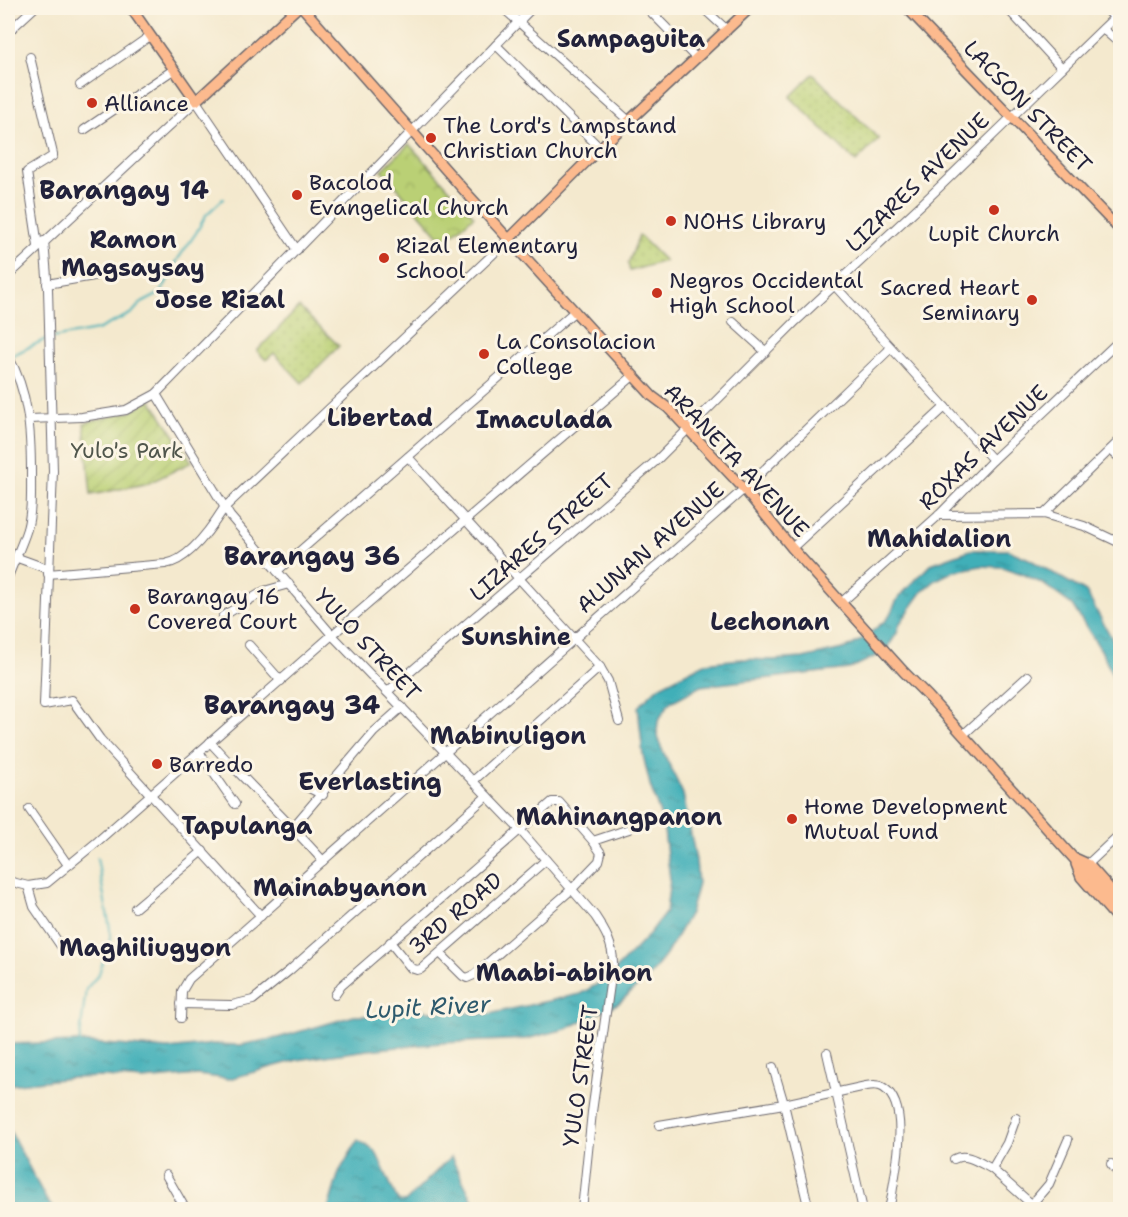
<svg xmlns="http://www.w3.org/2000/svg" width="1128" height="1217" viewBox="0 0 1128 1217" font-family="'Shantell Sans',sans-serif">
<defs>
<pattern id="grass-dots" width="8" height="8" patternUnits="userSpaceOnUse" patternTransform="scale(1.5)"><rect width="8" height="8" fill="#bad074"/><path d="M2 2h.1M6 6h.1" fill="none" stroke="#a0b265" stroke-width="1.8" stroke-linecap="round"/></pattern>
<pattern id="park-crowns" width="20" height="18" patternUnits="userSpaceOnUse" patternTransform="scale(1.5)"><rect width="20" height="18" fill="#bad074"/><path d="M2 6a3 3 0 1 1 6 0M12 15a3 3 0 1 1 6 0" fill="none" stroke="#a0b265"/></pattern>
<pattern id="garden-furrows" width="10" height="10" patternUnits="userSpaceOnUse" patternTransform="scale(1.5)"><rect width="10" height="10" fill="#bad074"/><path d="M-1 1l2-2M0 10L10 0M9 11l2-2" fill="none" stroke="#a0b265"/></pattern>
<pattern id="water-ripples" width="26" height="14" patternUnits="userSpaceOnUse" patternTransform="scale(1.5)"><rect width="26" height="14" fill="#3fafb8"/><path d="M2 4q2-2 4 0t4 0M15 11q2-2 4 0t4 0" fill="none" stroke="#348e97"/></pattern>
</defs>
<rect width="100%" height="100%" fill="#fcf5e5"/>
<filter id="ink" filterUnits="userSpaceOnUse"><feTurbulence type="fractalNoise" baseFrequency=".0167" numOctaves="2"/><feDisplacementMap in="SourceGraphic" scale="12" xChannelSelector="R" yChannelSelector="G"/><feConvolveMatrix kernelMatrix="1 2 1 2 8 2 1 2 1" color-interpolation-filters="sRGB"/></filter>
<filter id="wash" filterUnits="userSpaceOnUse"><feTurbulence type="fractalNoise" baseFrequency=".008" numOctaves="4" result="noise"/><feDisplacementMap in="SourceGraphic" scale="24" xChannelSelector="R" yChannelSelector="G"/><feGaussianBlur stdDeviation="1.35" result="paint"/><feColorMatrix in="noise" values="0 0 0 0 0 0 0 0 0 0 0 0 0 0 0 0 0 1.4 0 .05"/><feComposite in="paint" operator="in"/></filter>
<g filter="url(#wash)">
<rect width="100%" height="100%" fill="#f4e9ce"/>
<g fill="url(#grass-dots)" stroke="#6e7958" stroke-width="1.5">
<polygon points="813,74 879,139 856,162 790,97"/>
<polygon points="639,235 665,261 630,271 628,264"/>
<polygon points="299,307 339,346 302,383 274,353 266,360 257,351"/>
</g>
<polygon fill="url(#park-crowns)" stroke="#6e7958" stroke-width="1.5" points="409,144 474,216 444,242 382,170"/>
<polygon fill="url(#garden-furrows)" stroke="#6e7958" stroke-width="1.5" points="151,400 192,462 149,483 91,495 84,423 128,412 129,413"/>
<g fill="url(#water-ripples)" stroke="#30687a" stroke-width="1.5">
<polygon points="970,550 1008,550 1029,559 1086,592 1120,653 1120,692 1101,650 1072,605 1043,584 1023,574 1001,567 981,566 954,571 936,580 923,591 900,623 897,633 885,652 849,669 701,686 669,703 658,721 657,732 661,747 683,794 696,860 698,884 690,913 666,955 652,973 619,1003 566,1029 526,1039 441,1043 368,1050 297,1060 229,1079 198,1075 143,1080 105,1077 71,1078 8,1085 8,1044 79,1042 168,1049 214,1044 240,1045 277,1038 354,1016 394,1015 416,1010 489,1014 580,994 605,980 646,938 666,912 670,879 663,823 650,785 643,755 638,707 658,687 705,663 740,659 772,660 803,658 847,648 863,639 888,618 898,598 931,564"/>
<polygon points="8,1127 47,1201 54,1209 8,1209"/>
<polygon points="358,1140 376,1152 398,1201 405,1202 451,1157 477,1209 328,1209 339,1172"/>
</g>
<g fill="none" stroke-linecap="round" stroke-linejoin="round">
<g stroke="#3fafb8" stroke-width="2">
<polyline points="52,338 97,330 132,313 140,304 161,293 178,259 196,233 206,215 223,199"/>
<polyline points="11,356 46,339"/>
<polyline points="79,1045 86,989 99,974 110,939 110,929 97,858"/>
</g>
</g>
</g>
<g filter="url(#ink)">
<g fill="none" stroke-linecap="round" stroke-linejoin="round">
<defs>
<g id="minor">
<polyline points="503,8 629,121"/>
<polyline points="647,8 696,58"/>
<polyline points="703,8 727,30"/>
<polyline points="1007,8 1062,68"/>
<polyline points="1105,8 1114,17"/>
<polyline points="1103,29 1120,44"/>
<polyline points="8,32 34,8"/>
<polyline points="496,45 600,148"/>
<polyline points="30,57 53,154 53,156 27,172 38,246"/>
<polyline points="80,85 150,36"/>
<polyline points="84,130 173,70"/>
<polyline points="44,241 48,289 53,471 44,705 72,700 100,739 261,916"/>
<polyline points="8,276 196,101 297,250"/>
<polyline points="47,284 94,276"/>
<polyline points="835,286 993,460"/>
<polyline points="733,322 766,352"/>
<path d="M8 356C29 392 31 433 31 473 31 492 32 511 27 529 22 545 14 561 8 577"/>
<path d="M156 394 230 516 332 635 520 830 595 916C605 931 613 944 613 963L592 1112 582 1210"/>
<polyline points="29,419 82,417 126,410 156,394 532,8"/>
<polyline points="1110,450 1120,458"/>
<polyline points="408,457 600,667 608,681 619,721"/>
<polyline points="1044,514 1120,440"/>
<polyline points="939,515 1044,514 1084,526 1120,543"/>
<polyline points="792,548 945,407"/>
<polyline points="15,557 48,569"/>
<polyline points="277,571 575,311"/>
<path d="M48 574 165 564C189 561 212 527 224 508L509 239"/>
<polyline points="842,602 939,515 993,460 1120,340"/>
<polyline points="223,616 264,591 289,584"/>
<polyline points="249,645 281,681"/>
<polyline points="387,692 657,460 796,321 924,202 1120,12"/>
<polyline points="963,735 1028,676"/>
<path d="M210 742C247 783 287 820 323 861"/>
<polyline points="199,752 235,804"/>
<polyline points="473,781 600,667"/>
<polyline points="305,786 323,795"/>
<polyline points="29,809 68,865"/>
<polyline points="293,827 374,732 402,707"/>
<polyline points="1088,864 1120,834"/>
<polyline points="8,881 28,886 47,883 98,841 332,635 633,376"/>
<polyline points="28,886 34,907 65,952"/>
<polyline points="135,908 203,851"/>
<polyline points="390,942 411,968 417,970 421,969 546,860"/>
<polyline points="440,953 463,976 467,978 474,975 572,889 599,861 601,853 593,841"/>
<polyline points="335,995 341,986 552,802 559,802 593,841 629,829"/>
<polyline points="181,1004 232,1005 253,1000 290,970 487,796"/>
<polyline points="181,1018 182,991 189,979 744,489 891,348"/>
<polyline points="827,1053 863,1210"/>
<polyline points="773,1067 784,1104 809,1210"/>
<polyline points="1016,1118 1007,1143 992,1169 1038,1210"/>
<path d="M659 1125 784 1104 866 1086C872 1085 879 1084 884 1088 908 1104 898 1158 894 1182 892 1191 892 1202 888 1210"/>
<path d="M954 1159C966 1152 980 1163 992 1169"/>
<polyline points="1111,1164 1120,1175"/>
<polyline points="166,1175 186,1210"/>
<polyline points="1032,1204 1049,1184 1068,1140"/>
</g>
<g id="major">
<polyline points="131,8 196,101 297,8"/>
<polyline points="303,8 462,188 652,396 668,408 744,489 792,548 904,672 928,696 1120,910"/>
<polyline points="907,8 1120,230"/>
<polyline points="509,239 600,148 750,8"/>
<polyline points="1077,859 1088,864 1120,900"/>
<polyline points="1076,864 1081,877 1120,922"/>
</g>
</defs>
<use href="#minor" stroke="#6c686e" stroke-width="10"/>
<use href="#major" stroke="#6c686e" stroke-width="12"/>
<use href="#minor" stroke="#fff" stroke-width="8"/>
<use href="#major" stroke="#fcba8e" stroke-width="9"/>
</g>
</g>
<g fill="#c8321e" stroke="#fcf5e5" stroke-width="2">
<circle cx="92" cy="103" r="6"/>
<circle cx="431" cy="138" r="6"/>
<circle cx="297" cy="195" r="6"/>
<circle cx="994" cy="210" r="6"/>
<circle cx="671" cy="221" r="6"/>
<circle cx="384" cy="258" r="6"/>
<circle cx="657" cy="293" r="6"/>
<circle cx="1032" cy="300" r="6"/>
<circle cx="484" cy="354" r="6"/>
<circle cx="135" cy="609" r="6"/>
<circle cx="157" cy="764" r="6"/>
<circle cx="792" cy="819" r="6"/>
</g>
<g text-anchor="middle" stroke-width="6" stroke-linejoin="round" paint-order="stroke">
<g font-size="22" fill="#22223b" stroke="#fcf5e5" text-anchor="start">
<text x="104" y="111">Alliance</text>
<text x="443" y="133">The Lord's Lampstand<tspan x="443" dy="25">Christian Church</tspan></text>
<text x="309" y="190">Bacolod<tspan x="309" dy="25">Evangelical Church</tspan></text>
<text x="683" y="229">NOHS Library</text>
<text x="994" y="241" text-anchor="middle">Lupit Church</text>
<text x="396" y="253">Rizal Elementary<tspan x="396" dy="25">School</tspan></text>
<text x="669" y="288">Negros Occidental<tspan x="669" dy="25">High School</tspan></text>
<text x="1020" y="295" text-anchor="end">Sacred Heart<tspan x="1020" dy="25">Seminary</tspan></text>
<text x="496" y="349">La Consolacion<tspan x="496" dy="25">College</tspan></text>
<text x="147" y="604">Barangay 16<tspan x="147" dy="25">Covered Court</tspan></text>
<text x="169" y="772">Barredo</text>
<text x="804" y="814">Home Development<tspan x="804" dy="25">Mutual Fund</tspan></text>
</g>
<g font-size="22" fill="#22223b" stroke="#fcf5e5">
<text transform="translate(1028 106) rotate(46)" y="8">LACSON STREET</text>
<text transform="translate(917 182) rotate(-44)" y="8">LIZARES AVENUE</text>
<text transform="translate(983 447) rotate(-44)" y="8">ROXAS AVENUE</text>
<text transform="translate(737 460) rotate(47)" y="8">ARANETA AVENUE</text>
<text transform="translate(541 537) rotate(-41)" y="8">LIZARES STREET</text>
<text transform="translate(650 547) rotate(-41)" y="8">ALUNAN AVENUE</text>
<text transform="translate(368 644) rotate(47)" y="8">YULO STREET</text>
<text transform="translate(455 913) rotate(-40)" y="8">3RD ROAD</text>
<text transform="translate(580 1076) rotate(-82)" y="8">YULO STREET</text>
</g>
<g font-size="22" fill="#50564c" stroke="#fcf5e5">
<text x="127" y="458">Yulo's Park</text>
</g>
<g font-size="24" font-weight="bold" fill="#22223b" stroke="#fcf5e5">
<text x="631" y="47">Sampaguita</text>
<text x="133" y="248">Ramon<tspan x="133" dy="28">Magsaysay</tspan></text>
<text x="220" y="308">Jose Rizal</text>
<text x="380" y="426">Libertad</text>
<text x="544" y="428">Imaculada</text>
<text x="939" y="547">Mahidalion</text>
<text x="770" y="630">Lechonan</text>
<text x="516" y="645">Sunshine</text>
<text x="508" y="744">Mabinuligon</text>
<text x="370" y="790">Everlasting</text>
<text x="619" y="825">Mahinangpanon</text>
<text x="247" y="834">Tapulanga</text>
<text x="340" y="896">Mainabyanon</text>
<text x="145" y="956">Maghiliugyon</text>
<text x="564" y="981">Maabi-abihon</text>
</g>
<g font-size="24" font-style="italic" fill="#2e5a6d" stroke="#fcf5e5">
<text transform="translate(428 1007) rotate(-3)" y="8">Lupit River</text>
</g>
<g font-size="26" font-weight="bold" fill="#22223b" stroke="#fcf5e5">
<text x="124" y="199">Barangay 14</text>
<text x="312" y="565">Barangay 36</text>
<text x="292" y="714">Barangay 34</text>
</g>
</g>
<rect width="1128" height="1217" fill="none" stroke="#fcf5e5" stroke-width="30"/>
</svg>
